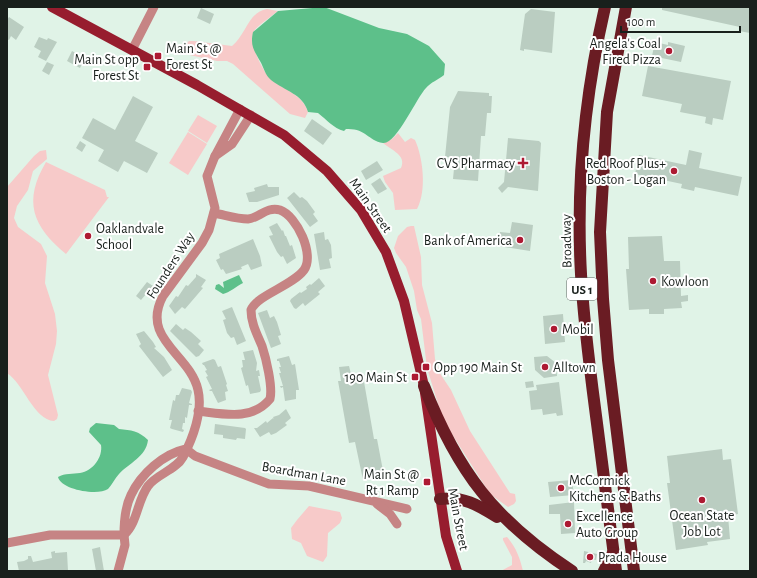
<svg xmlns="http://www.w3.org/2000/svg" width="757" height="578" viewBox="0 0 757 578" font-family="'Alegreya Sans',sans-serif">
<rect width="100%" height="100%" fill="#e0f3e7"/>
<g fill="#f7cac9">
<path d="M267 9 278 11C272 16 257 26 254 31 248 42 263 73 272 80 285 90 303 95 308 112L305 118 290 114 233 64 227 61H217L185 54V45L189 41H194L232 46C246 35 248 12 267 9Z"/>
<polygon points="198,115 217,126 207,143 188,131"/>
<polygon points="188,132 207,144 188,175 169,163"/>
<path d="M398 133 405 142 411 138 415 140C423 157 427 191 417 209L395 210 393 193 385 182 383 176 401 168C407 155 391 150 383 143L392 139Z"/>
<path d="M46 150 47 159 33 171 28 190 17 206 14 218 18 227 41 244 47 256 45 283 55 314 57 331 56 344 48 375 58 415 57 419 54 421C34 420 23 383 7 373V187L34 156 40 151Z"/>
<path d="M46 162 105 190 107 197H109L66 254C32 226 23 201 46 162Z"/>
<polygon points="411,226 414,226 421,257 422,285 432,323 435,359 441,375 451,390 470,431 510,493 515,494 516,501 514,504 508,507 490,494 443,420 427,368 421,319 417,310 414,291 406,267 396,253 394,248 398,236 407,227"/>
<polygon points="309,506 340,512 342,518 340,523 328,533 327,556 323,562 307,556 301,543 292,539 291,528 297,520"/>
<path d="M507 537C516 547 520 558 523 571H501L512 565V557L503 540V538Z"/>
</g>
<g fill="#5dc08a">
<path d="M324 7 379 28 407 34 429 46 445 64 444 75C438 80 431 82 426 88 417 97 396 145 383 143 367 140 366 128 346 129L344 131C333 128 327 120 318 113L308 112C303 94 285 91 271 80 265 75 264 68 260 61 254 50 250 46 253 32L278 11Z"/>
<path d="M239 275 243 283C237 286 229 293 223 294L215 289 216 285 219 284 224 288 223 282Z"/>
<path d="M96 423 114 425 119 429C131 430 139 431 148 440 146 457 129 463 119 474 115 478 112 485 108 489 98 496 61 490 58 477 65 473 73 474 80 473 93 471 103 457 101 445L89 432 90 428Z"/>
</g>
<g fill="#bacdc1">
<polygon points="662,7 750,7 750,33 739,31 740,27 662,10"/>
<polygon points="201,8 214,14 210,24 197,18"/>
<polygon points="531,9 555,12 552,53 524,49 524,51 520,50 525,14"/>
<polygon points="9,17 24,27 16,40 11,36 9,40 7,39 7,20"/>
<polygon points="39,37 47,40 48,38 57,42 46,61 38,57 41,51 34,47"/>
<polygon points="655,42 668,45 668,42 685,46 681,62 652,56"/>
<polygon points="72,51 85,58 80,68 67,61"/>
<polygon points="47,62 54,65 49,75 42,71"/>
<polygon points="648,66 731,81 723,120 713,118 712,125 705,123 706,117 680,112 682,104 642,96"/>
<polygon points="458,91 489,93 489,96 492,96 491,113 487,113 485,136 481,136 478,181 453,179 455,158 445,157 450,107"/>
<polygon points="133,96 153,107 135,141 158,153 147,173 124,161 118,172 98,161 104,150 82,138 93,118 115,130"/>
<polygon points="312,119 332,133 323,145 304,131"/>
<polygon points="508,138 539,141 541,143 538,191 508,187 502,193 498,188 504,182"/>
<polygon points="80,141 86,145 82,152 76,148"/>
<polygon points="689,150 702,153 699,168 742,177 738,196 695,187 694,191 681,188 682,184 635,174 639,155 686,165"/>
<polygon points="377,161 383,170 366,180 361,171"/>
<polygon points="380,178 387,189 378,194 371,184"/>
<polygon points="267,184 268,187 279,187 279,195 257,202 249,202 246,193 255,191 254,188"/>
<polygon points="294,192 300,198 302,197 307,201 315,212 313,214 318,221 310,227 288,199 287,198"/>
<polygon points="512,222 533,225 530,251 498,246 500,232 510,233"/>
<polygon points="277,223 282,231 283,230 285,236 286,236 290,246 292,245 296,258 287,264 283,256 281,257 277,252 269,236 273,235 269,227"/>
<polygon points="324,232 325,240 328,239 331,245 332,258 329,259 331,268 320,270 314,234"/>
<polygon points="662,236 664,261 680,261 681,296 688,295 688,301 681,302 682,308 664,309 664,314 649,314 649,309 629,310 626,269 629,269 628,237"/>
<polygon points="253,239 260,256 262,266 251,270 248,264 241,267 242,269 226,274 223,269 221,270 216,260 220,258 219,254"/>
<polygon points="196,274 206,280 201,287 203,288 185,309 182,307 175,314 169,306 176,296 178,297 186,285 188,286 196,277"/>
<polygon points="319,278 325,286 318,292 320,294 305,306 303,303 296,309 294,308 290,301 291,299 300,292 301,293 307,289 306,287 310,284 311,285"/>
<polygon points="147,282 153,286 141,300 136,296"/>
<polygon points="232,307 246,341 237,345 234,337 231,338 227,333 223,320 226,319 222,311"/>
<polygon points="267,310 270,318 274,316 277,322 281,335 278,336 281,344 271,348 258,313"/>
<polygon points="563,314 565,342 545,344 543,316"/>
<polygon points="176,324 183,330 185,328 191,332 201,341 198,344 204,350 199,356 196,357 170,331"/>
<polygon points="144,331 153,342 156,347 154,348 164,357 172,370 163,377 139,346 141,344 136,334"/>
<polygon points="253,350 257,363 256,371 259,370 260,376 258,376 261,390 260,392 250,394 248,385 246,386 241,368 243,367 242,360 245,360 243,352"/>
<polygon points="289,356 292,365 295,364 299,390 296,390 296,399 285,401 283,387 281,388 280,386 283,386 279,373 281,373 279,367 281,367 279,361 277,361 277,359"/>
<polygon points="547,356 556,363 557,376 544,378 535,370 534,357"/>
<polygon points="213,359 215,360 218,367 221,366 227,384 226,385 228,391 225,392 226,400 218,403 212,391 210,391 209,390 212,389 206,377 208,376 205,371 207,370 204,365 203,365 202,363"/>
<polygon points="349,366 352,378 363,376 374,439 377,439 384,476 363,480 355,442 349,443 338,381 341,381 339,367"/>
<polygon points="533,381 534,387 526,388 525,382"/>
<polygon points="559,382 563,415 557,416 556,413 543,415 542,409 531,410 529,391 537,390 536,385"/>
<polygon points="182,388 191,390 192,392 189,403 192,404 192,405 189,405 187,418 185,417 185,423 183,423 182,429 184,430 183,432 172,429 170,428 172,420 169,420 173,400 175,401 176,395 179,395"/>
<polygon points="286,409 291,418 285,423 287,425 276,433 271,435 269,432 260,437 254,428 257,428 266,421 267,423 273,418 274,419 273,417 279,415"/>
<polygon points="215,424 245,428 246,429 245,439 237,438 236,440 223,438 223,435 214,434"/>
<polygon points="722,449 723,460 731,459 738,514 728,516 730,539 707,542 708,545 676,550 667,483 670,483 667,456"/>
<polygon points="572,480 574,495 550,497 548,482"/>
<polygon points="574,502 575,533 561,534 560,514 549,514 549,505"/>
<polygon points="100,547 104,571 96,571 92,549"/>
<polygon points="55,551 55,553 67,552 68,571 19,571 17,562 24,561 28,559 28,556 31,556 33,562 52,558 51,552"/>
<polygon points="584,551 597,554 596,560 592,559 591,563 586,561 585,563 583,563"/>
</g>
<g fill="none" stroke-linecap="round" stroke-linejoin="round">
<g stroke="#c68484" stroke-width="9">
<polyline points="132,50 154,7"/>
<polyline points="240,109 215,156 232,144 251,115"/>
<path d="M198 411C224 414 252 421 270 399 273 387 266 358 262 346 257 334 251 323 251 310 257 295 292 286 304 270 315 255 297 216 280 210 267 206 259 218 248 219 237 219 225 215 214 213"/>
<path d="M186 449C163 454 141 474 131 495 125 507 124 522 124 535 138 522 137 501 148 486 157 474 176 470 183 457 193 438 203 411 198 390 190 354 140 339 163 296L202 243 209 230 215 208 207 176 215 156"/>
<polyline points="186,449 195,456 269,484 309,486 407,509"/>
<polyline points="377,504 390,514 397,524"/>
<polyline points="7,543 50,535 124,535 125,545 118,571"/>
</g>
<polyline stroke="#971d2e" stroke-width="10" points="52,7 197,85 284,135 327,171 361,210 386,252 404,301 424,386 446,536 457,571"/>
<g stroke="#6a1c23" stroke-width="12">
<path d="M605 7C585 94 576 185 581 274 584 330 592 384 599 439 605 483 610 527 616 571"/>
<polyline points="626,7 607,112 600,232 603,299 608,360 634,571"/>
<path d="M424 386C457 471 495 521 572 571"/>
<path d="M440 499C463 496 478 505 497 517"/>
<polyline points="604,571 613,553"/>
</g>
</g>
<g fill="#ad1932" stroke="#fff" stroke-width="1.5">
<circle cx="669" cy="51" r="4"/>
<rect x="154" y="52" width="8" height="8" rx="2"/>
<rect x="143" y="63" width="8" height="8" rx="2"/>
<path d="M521 157h4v4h4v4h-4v4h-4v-4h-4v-4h4z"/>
<circle cx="674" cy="171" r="4"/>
<circle cx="88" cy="236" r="4"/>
<circle cx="520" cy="240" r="4"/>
<circle cx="653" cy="281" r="4"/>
<circle cx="554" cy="329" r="4"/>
<rect x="422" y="363" width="8" height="8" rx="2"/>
<circle cx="545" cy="367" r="4"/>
<rect x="411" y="373" width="8" height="8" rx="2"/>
<rect x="423" y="478" width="8" height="8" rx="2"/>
<circle cx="561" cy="488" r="4"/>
<circle cx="702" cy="500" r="4"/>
<circle cx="568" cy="524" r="4"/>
<circle cx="590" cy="557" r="4"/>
</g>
<g text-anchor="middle" stroke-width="4" stroke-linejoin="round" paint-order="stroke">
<rect fill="#fff" stroke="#5e6360" stroke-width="1" x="567" y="278" width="30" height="22" rx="3"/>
<g font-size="13" font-weight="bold" fill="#19201c">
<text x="582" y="294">US 1</text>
</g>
<g font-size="14" fill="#19201c" stroke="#fff" text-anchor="start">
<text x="661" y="48" text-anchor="end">Angela's Coal<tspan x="661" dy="16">Fired Pizza</tspan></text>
<text x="166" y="53">Main St @<tspan x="166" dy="16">Forest St</tspan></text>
<text x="139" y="64" text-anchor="end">Main St opp<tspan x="139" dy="16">Forest St</tspan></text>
<text x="515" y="168" text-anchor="end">CVS Pharmacy</text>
<text x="666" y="168" text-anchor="end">Red Roof Plus+<tspan x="666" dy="16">Boston - Logan</tspan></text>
<text x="96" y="233">Oaklandvale<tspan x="96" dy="16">School</tspan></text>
<text x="512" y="245" text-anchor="end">Bank of America</text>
<text x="661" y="286">Kowloon</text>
<text x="562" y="334">Mobil</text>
<text x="434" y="372">Opp 190 Main St</text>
<text x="553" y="372">Alltown</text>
<text x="407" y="382" text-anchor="end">190 Main St</text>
<text x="419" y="479" text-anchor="end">Main St @<tspan x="419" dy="16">Rt 1 Ramp</tspan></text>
<text x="569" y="485">McCormick<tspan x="569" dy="16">Kitchens &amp; Baths</tspan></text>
<text x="702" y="520" text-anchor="middle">Ocean State<tspan x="702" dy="16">Job Lot</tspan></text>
<text x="576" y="521">Excellence<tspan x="576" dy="16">Auto Group</tspan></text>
<text x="598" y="562">Prada House</text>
</g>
<g font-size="14" fill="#19201c" stroke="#fff">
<text transform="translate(371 205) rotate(55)" y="5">Main Street</text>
<text transform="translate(566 241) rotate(-91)" y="5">Broadway</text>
<text transform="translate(170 265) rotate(-57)" y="5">Founders Way</text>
<text transform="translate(304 473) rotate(10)" y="5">Boardman Lane</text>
<text transform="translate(459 519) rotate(79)" y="5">Main Street</text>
</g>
</g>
<rect width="757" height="578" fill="none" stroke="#19201c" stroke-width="16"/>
<path d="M621 26v6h119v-6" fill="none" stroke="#19201c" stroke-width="2"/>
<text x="627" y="26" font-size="12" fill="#19201c" stroke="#ffffff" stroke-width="3" paint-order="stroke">100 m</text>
</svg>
